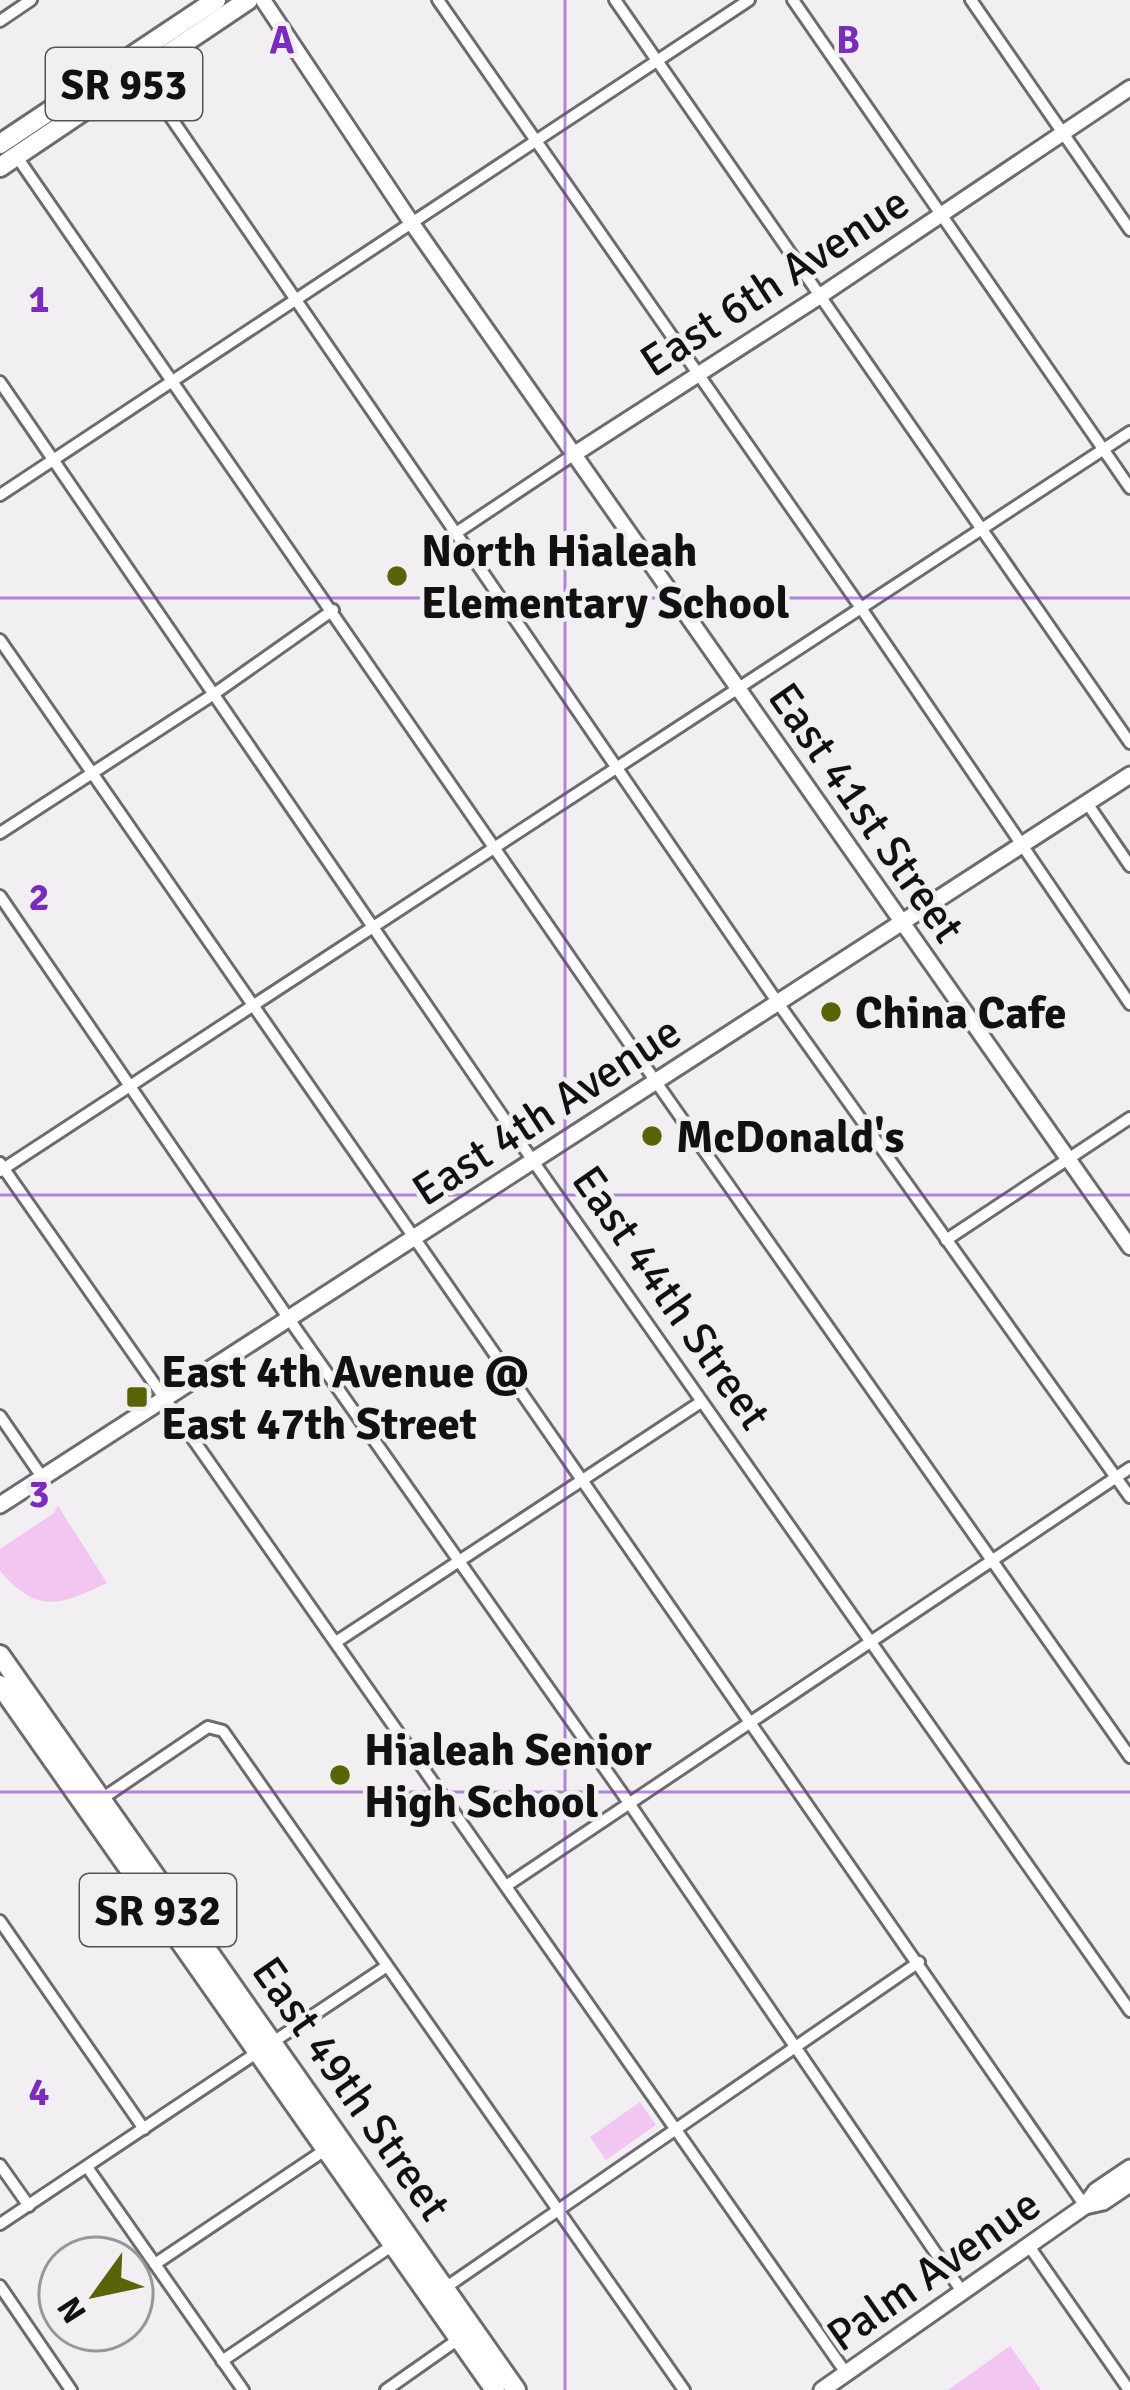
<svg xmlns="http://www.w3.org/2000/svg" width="1130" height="2390" viewBox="0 0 1130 2390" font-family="Signika,sans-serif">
<rect width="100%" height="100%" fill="#f1eff1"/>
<g fill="#f2c6f1">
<path d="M58 1506 107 1583C59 1606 38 1614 0 1571V1549L54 1513Z"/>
<polygon points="640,2102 656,2125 606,2160 590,2137"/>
<polygon points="1010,2346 1041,2390 948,2390"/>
</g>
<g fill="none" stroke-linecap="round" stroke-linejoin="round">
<defs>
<g id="minor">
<polyline points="438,0 861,608 1130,1004"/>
<polyline points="615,0 1130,743"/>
<polyline points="793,0 1130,488"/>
<polyline points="971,0 1130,230"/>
<polyline points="0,21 31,0"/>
<polyline points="139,71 778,1003 1130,1497"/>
<polyline points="15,154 656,1082 1130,1757"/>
<polyline points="0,382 533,1161 1130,2011"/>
<polyline points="0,495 749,0"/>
<polyline points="456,533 576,453"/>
<polyline points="0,640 1085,2206"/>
<polyline points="1087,803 1130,866"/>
<polyline points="0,833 214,694 333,610"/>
<polyline points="0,896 289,1319 629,1803 963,2293"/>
<polyline points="0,1163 846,2373"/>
<polyline points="0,1171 1130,432"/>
<polyline points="946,1240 1130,1118"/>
<polyline points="0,1416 42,1477"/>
<polyline points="336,1642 701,1402"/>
<polyline points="100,1800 208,1727 223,1731 684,2390"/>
<polyline points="506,1886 1130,1468"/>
<polyline points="0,1921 144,2129"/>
<polyline points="0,2165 29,2206"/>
<polyline points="87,2167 243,2390"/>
<polyline points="0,2224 387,1966"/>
<polyline points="1029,2246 1129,2390"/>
<polyline points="155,2264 328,2148"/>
<polyline points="0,2286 71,2390"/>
<polyline points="442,2290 919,1962"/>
<polyline points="222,2361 393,2245"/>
<polyline points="386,2390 460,2338"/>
</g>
<g id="tertiary">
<polyline points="263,0 411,222 1130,1247"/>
<polyline points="576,453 820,296 1130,88"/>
</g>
<g id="secondary">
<polyline points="0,1505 1130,775"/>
<polyline points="1085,2206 1103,2202 1130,2184"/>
<polyline points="822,2390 1085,2206 1096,2191 1130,2168"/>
</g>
<g id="primary">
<polyline points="0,144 216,0"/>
<polyline points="0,167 248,0"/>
<polyline points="0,1655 516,2390"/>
<polyline points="0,1685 495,2390"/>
</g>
</defs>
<use href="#minor" stroke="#6d6b6d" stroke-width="16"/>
<use href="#tertiary" stroke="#6d6b6d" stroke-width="20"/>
<use href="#secondary" stroke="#6d6b6d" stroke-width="21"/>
<use href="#primary" stroke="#6d6b6d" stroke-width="24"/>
<use href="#minor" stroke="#fff" stroke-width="10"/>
<use href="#tertiary" stroke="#fff" stroke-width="14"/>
<use href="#secondary" stroke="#fff" stroke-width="15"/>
<use href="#primary" stroke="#fff" stroke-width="18"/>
</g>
<path fill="none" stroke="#7b2cbf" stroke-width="3" stroke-opacity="0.55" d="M565 0V2390M0 598H1130M0 1195H1130M0 1792H1130"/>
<g fill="#586405" stroke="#f1eff1" stroke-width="4.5">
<circle cx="397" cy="576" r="12"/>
<circle cx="831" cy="1012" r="12"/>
<circle cx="652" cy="1136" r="12"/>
<rect x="125" y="1385" width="24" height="24" rx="6"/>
<circle cx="340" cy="1775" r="12"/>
</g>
<g text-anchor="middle" stroke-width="9" stroke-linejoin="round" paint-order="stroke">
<g fill="#f1eff1" stroke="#555455" stroke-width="3">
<rect x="46" y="48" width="156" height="72" rx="9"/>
<rect x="80" y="1874" width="156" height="72" rx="9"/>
</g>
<g font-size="42" font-weight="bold" fill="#121112">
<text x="124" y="99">SR 953</text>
<text x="158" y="1925">SR 932</text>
</g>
<g font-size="45" fill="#121112" stroke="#f1eff1">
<text transform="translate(774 281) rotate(-33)" y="16">East 6th Avenue</text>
<text transform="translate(867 812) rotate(55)" y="16">East 41st Street</text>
<text transform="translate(546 1110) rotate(-33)" y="16">East 4th Avenue</text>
<text transform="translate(672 1297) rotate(55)" y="16">East 44th Street</text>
<text transform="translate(352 2088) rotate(55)" y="16">East 49th Street</text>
<text transform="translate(933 2269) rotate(-35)" y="16">Palm Avenue</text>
</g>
<g font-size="45" font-weight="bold" fill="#121112" stroke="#f1eff1" text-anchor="start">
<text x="421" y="566">North Hialeah<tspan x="421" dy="52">Elementary School</tspan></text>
<text x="855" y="1028">China Cafe</text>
<text x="676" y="1152">McDonald's</text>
<text x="161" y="1387">East 4th Avenue @<tspan x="161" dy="52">East 47th Street</tspan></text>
<text x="364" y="1765">Hialeah Senior<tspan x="364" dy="52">High School</tspan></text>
</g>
</g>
<g font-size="39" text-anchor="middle" font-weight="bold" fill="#7b2cbf" stroke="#f1eff1" stroke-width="9" stroke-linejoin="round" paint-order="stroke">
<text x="282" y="53">A</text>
<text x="848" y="53">B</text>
<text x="39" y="312">1</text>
<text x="39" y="910">2</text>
<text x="39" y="1507">3</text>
<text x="39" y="2105">4</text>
</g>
<g transform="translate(96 2294) rotate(237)"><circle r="57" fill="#f1eff1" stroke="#989698" stroke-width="3"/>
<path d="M0-9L21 45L0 30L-21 45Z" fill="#586405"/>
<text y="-18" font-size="33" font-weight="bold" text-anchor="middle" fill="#121112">N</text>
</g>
</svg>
